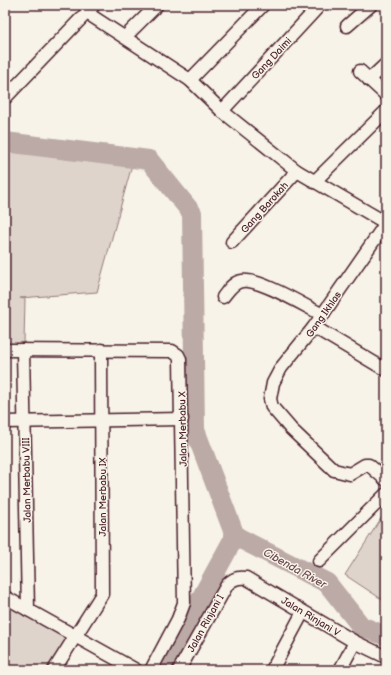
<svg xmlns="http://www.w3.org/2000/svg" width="391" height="675" viewBox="0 0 391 675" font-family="'Balsamiq Sans',sans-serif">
<rect width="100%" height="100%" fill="#f7f3e8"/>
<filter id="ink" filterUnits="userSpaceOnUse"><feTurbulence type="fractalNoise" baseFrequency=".025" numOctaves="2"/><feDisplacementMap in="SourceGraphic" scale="8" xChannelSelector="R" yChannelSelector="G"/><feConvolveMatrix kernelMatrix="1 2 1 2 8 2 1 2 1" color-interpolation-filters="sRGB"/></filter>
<g filter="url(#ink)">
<g fill="#ded4cc" stroke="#947a7c">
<polygon points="5,140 132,165 97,292 20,298 25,299 24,343 5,344"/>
<polygon points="385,512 386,512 386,602 345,575"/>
<polygon points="5,602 69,638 49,669 5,670"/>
</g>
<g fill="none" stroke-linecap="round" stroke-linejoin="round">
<g stroke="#bcaaa7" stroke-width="20">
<polyline points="5,142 149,160 192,213 195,430 235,536 162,670"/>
<polyline points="235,536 327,583 361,626 386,636"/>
</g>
<defs>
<g id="street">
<polyline points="87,13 190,80 222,111 297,171 386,223"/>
<polyline points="347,26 371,5"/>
<polyline points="125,37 157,5"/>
<polyline points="360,71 386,95"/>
<polyline points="190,80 263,5"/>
<polyline points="369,80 386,64"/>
<polyline points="5,98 94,5"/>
<polyline points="222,111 320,5"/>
<polyline points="314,182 386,111"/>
<polyline points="386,223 314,327 281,368 273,383 270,399 272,407 291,429 334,470 350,474 365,465 369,465 386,480"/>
<polyline points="232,242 297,171"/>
<path d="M223 297C228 291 233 282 242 281 259 278 305 306 323 315"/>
<polyline points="314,327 386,370"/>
<polyline points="5,350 172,351 178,355 180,359 184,603 178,619 151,670"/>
<polyline points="23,350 28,610"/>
<polyline points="5,422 182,419"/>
<polyline points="319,561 386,494"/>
<polyline points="5,597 136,670"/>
<polyline points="54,670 102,594 101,350"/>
<path d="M179 670 227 585C232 579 239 577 246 578L355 642 386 657"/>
<polyline points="272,670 303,612"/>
<polyline points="340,670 355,642"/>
</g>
</defs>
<use href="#street" stroke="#4a1f2b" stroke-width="15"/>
<use href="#street" stroke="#f7f3e8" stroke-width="12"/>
</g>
</g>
<g text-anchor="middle" stroke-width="3" stroke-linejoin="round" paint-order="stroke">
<g font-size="10" fill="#4a1f2b" stroke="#f7f3e8">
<text transform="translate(271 58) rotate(-47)" y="4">Gang Daimi</text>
<text transform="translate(264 207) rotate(-48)" y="4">Gang Barokah</text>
<text transform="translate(323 314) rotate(-55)" y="4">Gang Ikhlas</text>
<text transform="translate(182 429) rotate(-91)" y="4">Jalan Merbabu X</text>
<text transform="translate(26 480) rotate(-91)" y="4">Jalan Merbabu VIII</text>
<text transform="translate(102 497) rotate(-90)" y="4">Jalan Merbabu IX</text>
<text transform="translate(311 616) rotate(31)" y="4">Jalan Rinjani V</text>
<text transform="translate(205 623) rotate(-61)" y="4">Jalan Rinjani I</text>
</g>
<g font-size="11" font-style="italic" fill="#6c4950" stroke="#f7f3e8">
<text transform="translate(295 568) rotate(29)" y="4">Cibenda River</text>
</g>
</g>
<rect width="391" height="675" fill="none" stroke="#f7f3e8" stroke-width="20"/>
<rect x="10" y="10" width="371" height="655" fill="none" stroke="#4a1f2b" stroke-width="1.5" filter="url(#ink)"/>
</svg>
